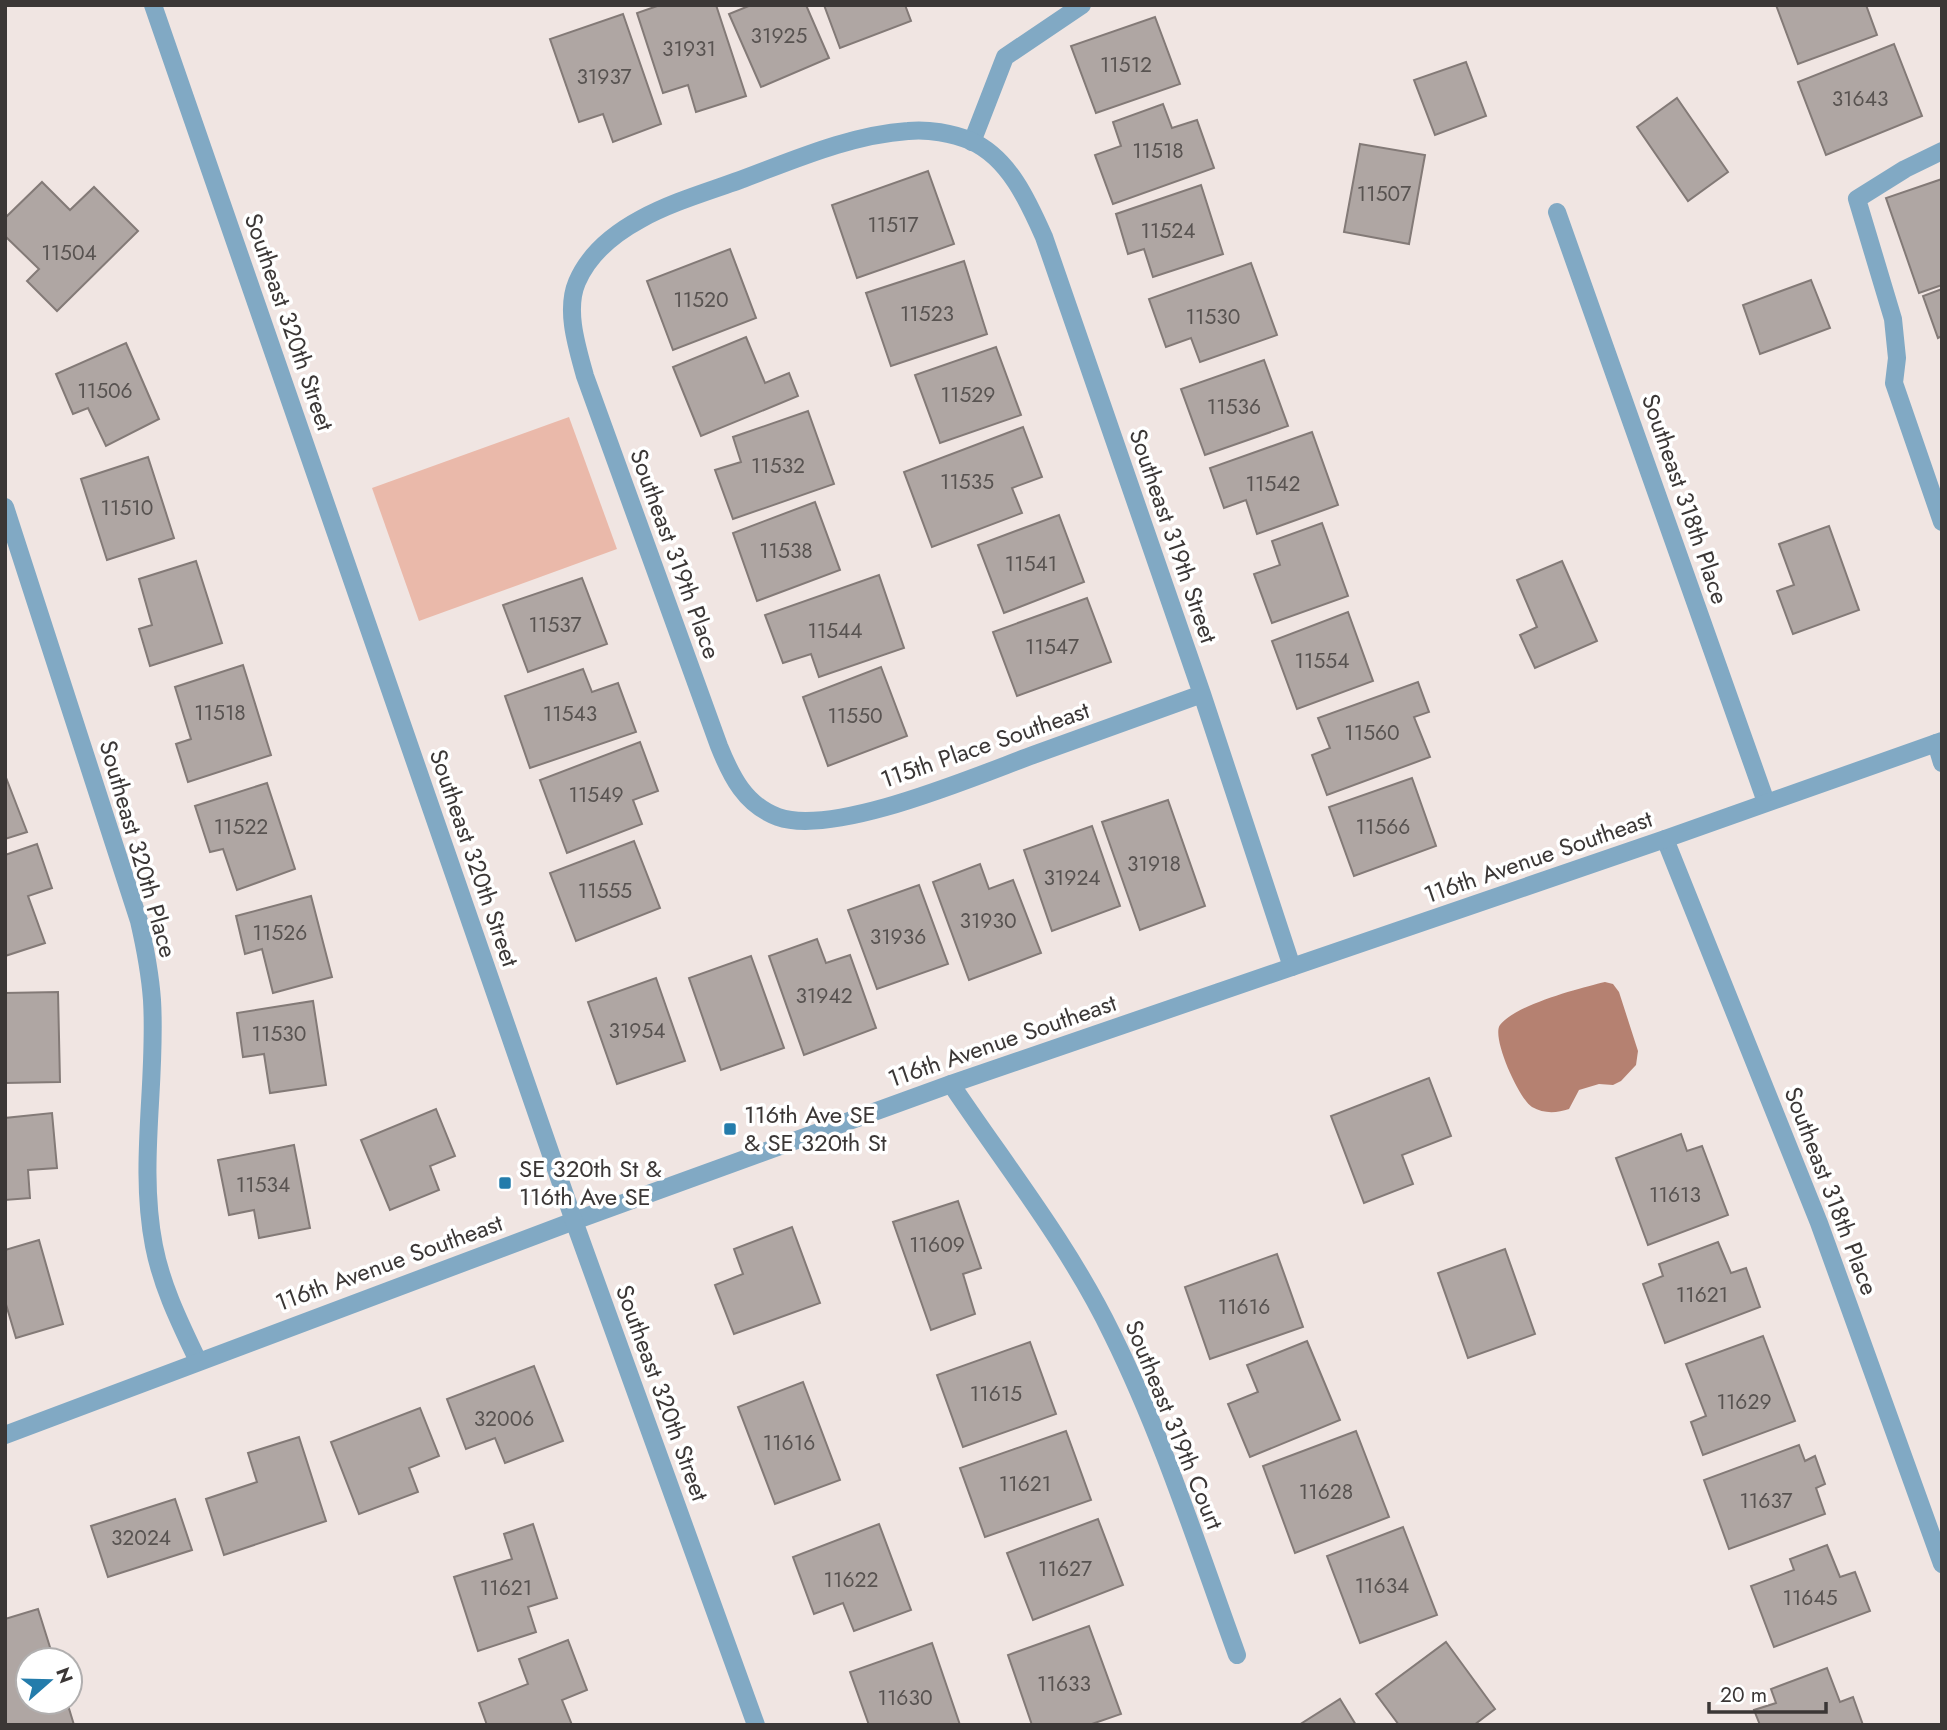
<svg xmlns="http://www.w3.org/2000/svg" width="1947" height="1730" viewBox="0 0 1947 1730" font-family="Jost,sans-serif">
<rect width="100%" height="100%" fill="#f0e5e2"/>
<polygon fill="#eab9aa" points="569,417 617,549 419,621 372,488"/>
<path fill="#b58171" d="M1605 982 1613 984 1619 992 1638 1051 1636 1065 1621 1081 1613 1085 1599 1084 1579 1090 1569 1109C1557 1113 1544 1114 1532 1107 1519 1099 1491 1037 1500 1025 1515 1005 1580 988 1605 982Z"/>
<g fill="#afa6a3" stroke="#837a77" stroke-width="2">
<polygon points="660,5 716,5 746,96 696,112 688,85 663,93 637,13"/>
<polygon points="751,5 806,5 829,58 761,87 729,14"/>
<polygon points="824,5 905,5 911,21 840,48"/>
<polygon points="1776,5 1866,5 1877,35 1798,64"/>
<polygon points="623,14 661,124 613,142 603,114 579,122 550,39"/>
<polygon points="1155,17 1180,84 1096,113 1071,46"/>
<polygon points="1894,44 1922,116 1826,155 1798,82"/>
<polygon points="1466,62 1486,116 1435,135 1414,80"/>
<polygon points="1677,98 1728,172 1688,201 1637,127"/>
<polygon points="1163,104 1172,128 1197,120 1214,168 1113,204 1095,155 1121,146 1113,122"/>
<polygon points="1360,144 1425,155 1409,244 1344,232"/>
<polygon points="928,171 954,244 857,278 832,205"/>
<polygon points="1942,179 1942,285 1919,293 1886,198"/>
<polygon points="42,182 70,210 94,187 138,231 57,311 27,281 39,269 5,236 5,218"/>
<polygon points="1201,185 1223,254 1153,277 1144,249 1128,254 1116,214"/>
<polygon points="730,249 756,318 673,350 647,281"/>
<polygon points="964,261 987,334 891,366 866,293"/>
<polygon points="1251,263 1277,335 1200,362 1191,338 1166,347 1149,299"/>
<polygon points="1811,280 1830,328 1760,354 1743,305"/>
<polygon points="1942,289 1942,336 1938,338 1923,296"/>
<polygon points="746,337 765,383 789,373 798,396 701,436 673,367"/>
<polygon points="126,343 159,419 106,446 88,408 73,414 56,374"/>
<polygon points="996,347 1021,415 940,443 915,375"/>
<polygon points="1264,360 1288,426 1205,455 1181,389"/>
<polygon points="808,411 834,484 733,519 715,470 741,462 733,437"/>
<polygon points="1023,427 1042,477 1012,488 1022,513 932,547 904,472"/>
<polygon points="1312,432 1338,505 1257,534 1246,500 1224,508 1210,468"/>
<polygon points="148,457 174,538 107,560 81,479"/>
<polygon points="815,502 840,570 757,601 733,533"/>
<polygon points="1059,515 1084,582 1004,613 978,545"/>
<polygon points="1322,523 1348,596 1272,623 1254,574 1280,565 1272,541"/>
<polygon points="1829,526 1859,610 1793,634 1777,591 1794,585 1779,544"/>
<polygon points="196,561 222,643 150,666 139,629 152,625 139,579"/>
<polygon points="1562,561 1597,641 1535,668 1520,635 1537,627 1517,580"/>
<polygon points="879,575 904,648 819,677 811,654 783,663 765,615"/>
<polygon points="582,578 607,644 528,672 503,605"/>
<polygon points="1087,598 1111,662 1017,696 993,632"/>
<polygon points="1348,612 1373,681 1297,709 1272,641"/>
<polygon points="243,665 271,755 188,782 176,744 191,739 175,687"/>
<polygon points="881,667 907,736 828,766 803,697"/>
<polygon points="583,669 592,692 618,683 636,732 530,768 505,696"/>
<polygon points="1418,682 1429,712 1414,717 1430,757 1327,795 1312,755 1330,748 1318,718"/>
<polygon points="640,742 658,791 633,800 642,824 567,853 540,780"/>
<polygon points="5,775 27,832 5,839"/>
<polygon points="1412,778 1436,846 1354,876 1329,807"/>
<polygon points="267,783 295,869 237,890 223,849 210,852 195,806"/>
<polygon points="1168,800 1205,906 1140,930 1102,822"/>
<polygon points="1092,826 1120,906 1052,931 1024,850"/>
<polygon points="634,841 660,908 576,941 550,873"/>
<polygon points="37,844 52,888 28,896 45,943 5,956 5,855"/>
<polygon points="980,864 989,889 1013,880 1041,953 969,980 933,882"/>
<polygon points="919,885 948,964 877,989 848,910"/>
<polygon points="311,896 332,977 273,993 262,949 245,954 236,916"/>
<polygon points="817,939 826,963 850,955 876,1028 804,1055 769,956"/>
<polygon points="751,956 784,1048 721,1070 689,978"/>
<polygon points="656,978 685,1061 617,1084 588,1002"/>
<polygon points="58,992 60,1082 5,1083 5,993"/>
<polygon points="313,1001 326,1085 270,1093 264,1054 243,1057 237,1013"/>
<polygon points="1429,1078 1451,1136 1402,1155 1413,1184 1364,1203 1331,1116"/>
<polygon points="436,1109 455,1156 430,1166 439,1190 390,1210 361,1140"/>
<polygon points="52,1113 57,1168 28,1170 30,1198 5,1200 5,1118"/>
<polygon points="1681,1134 1687,1151 1702,1146 1728,1215 1648,1245 1616,1158"/>
<polygon points="294,1145 310,1228 259,1238 254,1210 229,1215 218,1160"/>
<polygon points="958,1201 981,1268 963,1274 975,1314 931,1330 893,1222"/>
<polygon points="792,1227 820,1303 734,1334 715,1285 743,1274 734,1249"/>
<polygon points="39,1240 63,1324 16,1338 5,1301 5,1250"/>
<polygon points="1718,1242 1731,1273 1746,1268 1760,1307 1665,1343 1643,1284 1663,1276 1659,1264"/>
<polygon points="1505,1249 1535,1334 1468,1358 1438,1273"/>
<polygon points="1277,1254 1303,1327 1210,1359 1185,1287"/>
<polygon points="1763,1336 1795,1421 1703,1455 1691,1422 1706,1416 1686,1364"/>
<polygon points="1307,1341 1340,1420 1250,1457 1228,1404 1258,1392 1247,1365"/>
<polygon points="1030,1342 1056,1414 963,1447 937,1375"/>
<polygon points="534,1366 563,1441 505,1463 495,1438 466,1449 447,1399"/>
<polygon points="803,1382 840,1480 775,1504 738,1407"/>
<polygon points="420,1408 439,1456 409,1468 418,1492 359,1514 331,1442"/>
<polygon points="1066,1431 1091,1500 985,1537 960,1468"/>
<polygon points="1356,1431 1389,1517 1295,1553 1263,1466"/>
<polygon points="299,1437 326,1521 224,1555 206,1499 257,1482 248,1453"/>
<polygon points="1799,1445 1805,1461 1815,1456 1825,1484 1816,1488 1825,1514 1729,1549 1704,1480"/>
<polygon points="175,1499 192,1550 108,1577 91,1526"/>
<polygon points="1098,1519 1123,1585 1033,1620 1007,1553"/>
<polygon points="533,1524 557,1598 528,1607 536,1632 478,1651 454,1577 512,1559 504,1534"/>
<polygon points="879,1524 911,1610 854,1631 843,1603 814,1614 793,1557"/>
<polygon points="1403,1527 1437,1615 1360,1643 1327,1556"/>
<polygon points="1827,1545 1840,1577 1855,1572 1870,1611 1774,1647 1751,1586 1794,1570 1790,1559"/>
<polygon points="38,1609 54,1660 28,1660 28,1702 67,1702 74,1725 5,1725 5,1619"/>
<polygon points="1089,1626 1121,1714 1089,1725 1032,1725 1008,1655"/>
<polygon points="568,1640 587,1690 562,1700 572,1725 487,1725 479,1703 528,1684 519,1659"/>
<polygon points="1446,1642 1495,1709 1474,1725 1399,1725 1376,1694"/>
<polygon points="932,1643 960,1725 869,1725 850,1672"/>
<polygon points="1827,1668 1840,1702 1853,1697 1863,1725 1760,1725 1754,1710 1776,1703 1771,1689"/>
<polygon points="1340,1699 1356,1725 1299,1725"/>
</g>
<g fill="none" stroke-linecap="round" stroke-linejoin="round">
<g stroke="#81a9c4" stroke-width="18">
<polyline points="972,142 1005,57 1082,5"/>
<polyline points="1942,151 1905,169 1857,199 1893,319 1897,358 1894,383 1942,522"/>
<polyline points="1936,743 1942,763"/>
</g>
<g stroke="#81a9c4" stroke-width="18">
<polyline points="1557,212 1766,802"/>
<path d="M5 507 139 921C145 947 150 973 152 1000 157 1082 138 1164 154 1246 162 1287 180 1323 198 1361"/>
<path d="M1202 694C1146 714 1089 735 1033 755 976 776 834 837 778 817 745 805 731 776 719 746L585 376C577 347 565 310 577 282 589 254 615 233 641 219 672 202 707 192 740 180 794 160 850 135 908 131 928 129 952 133 971 141 1009 158 1028 201 1044 237L1202 694 1292 967"/>
<polyline points="1665,839 1819,1223 1942,1564"/>
<path d="M951 1084C1006 1166 1069 1245 1112 1334 1163 1437 1198 1548 1237 1655"/>
<polyline points="5,1435 574,1221 951,1084 1665,839 1942,741"/>
</g>
<polyline stroke="#81a9c4" stroke-width="18" points="153,5 574,1221 756,1725"/>
</g>
<g fill="#247cab" stroke="#fff" stroke-width="2.5">
<rect x="723" y="1122" width="14" height="14" rx="3.5"/>
<rect x="498" y="1176" width="14" height="14" rx="3.5"/>
</g>
<g text-anchor="middle" stroke-width="7" stroke-linejoin="round" paint-order="stroke">
<g font-size="21" fill="#585351">
<text x="779" y="43">31925</text>
<text x="689" y="56">31931</text>
<text x="1126" y="72">11512</text>
<text x="604" y="84">31937</text>
<text x="1860" y="106">31643</text>
<text x="1158" y="158">11518</text>
<text x="1384" y="201">11507</text>
<text x="893" y="232">11517</text>
<text x="1168" y="238">11524</text>
<text x="69" y="260">11504</text>
<text x="701" y="307">11520</text>
<text x="927" y="321">11523</text>
<text x="1213" y="324">11530</text>
<text x="105" y="398">11506</text>
<text x="968" y="402">11529</text>
<text x="1234" y="414">11536</text>
<text x="778" y="473">11532</text>
<text x="967" y="489">11535</text>
<text x="1273" y="491">11542</text>
<text x="127" y="515">11510</text>
<text x="786" y="558">11538</text>
<text x="1031" y="571">11541</text>
<text x="555" y="632">11537</text>
<text x="835" y="638">11544</text>
<text x="1052" y="654">11547</text>
<text x="1322" y="668">11554</text>
<text x="220" y="720">11518</text>
<text x="570" y="721">11543</text>
<text x="855" y="723">11550</text>
<text x="1372" y="740">11560</text>
<text x="596" y="802">11549</text>
<text x="241" y="834">11522</text>
<text x="1383" y="834">11566</text>
<text x="1154" y="871">31918</text>
<text x="1072" y="885">31924</text>
<text x="605" y="898">11555</text>
<text x="988" y="928">31930</text>
<text x="280" y="940">11526</text>
<text x="898" y="944">31936</text>
<text x="824" y="1003">31942</text>
<text x="637" y="1038">31954</text>
<text x="279" y="1041">11530</text>
<text x="263" y="1192">11534</text>
<text x="1675" y="1202">11613</text>
<text x="937" y="1252">11609</text>
<text x="1702" y="1302">11621</text>
<text x="1244" y="1314">11616</text>
<text x="996" y="1401">11615</text>
<text x="1744" y="1409">11629</text>
<text x="504" y="1426">32006</text>
<text x="789" y="1450">11616</text>
<text x="1025" y="1491">11621</text>
<text x="1326" y="1499">11628</text>
<text x="1766" y="1508">11637</text>
<text x="141" y="1545">32024</text>
<text x="1065" y="1576">11627</text>
<text x="851" y="1587">11622</text>
<text x="1382" y="1593">11634</text>
<text x="506" y="1595">11621</text>
<text x="1810" y="1605">11645</text>
<text x="1064" y="1691">11633</text>
<text x="905" y="1705">11630</text>
</g>
<g font-size="24" fill="#3b3736" stroke="#fff">
<text transform="translate(289 322) rotate(71)" y="8">Southeast 320th Street</text>
<text transform="translate(1685 499) rotate(71)" y="8">Southeast 318th Place</text>
<text transform="translate(1173 536) rotate(71)" y="8">Southeast 319th Street</text>
<text transform="translate(675 554) rotate(70)" y="8">Southeast 319th Place</text>
<text transform="translate(985 745) rotate(-19)" y="8">115th Place Southeast</text>
<text transform="translate(138 849) rotate(74)" y="8">Southeast 320th Place</text>
<text transform="translate(1538 857) rotate(-19)" y="8">116th Avenue Southeast</text>
<text transform="translate(474 858) rotate(71)" y="8">Southeast 320th Street</text>
<text transform="translate(1002 1041) rotate(-19)" y="8">116th Avenue Southeast</text>
<text transform="translate(1831 1191) rotate(69)" y="8">Southeast 318th Place</text>
<text transform="translate(389 1263) rotate(-20)" y="8">116th Avenue Southeast</text>
<text transform="translate(662 1393) rotate(70)" y="8">Southeast 320th Street</text>
<text transform="translate(1174 1425) rotate(68)" y="8">Southeast 319th Court</text>
</g>
<g font-size="24" fill="#3b3736" stroke="#fff" text-anchor="start">
<text x="744" y="1123">116th Ave SE<tspan x="744" dy="28">&amp; SE 320th St</tspan></text>
<text x="519" y="1177">SE 320th St &amp;<tspan x="519" dy="28">116th Ave SE</tspan></text>
</g>
</g>
<rect width="1947" height="1730" fill="none" stroke="#3b3736" stroke-width="14"/>
<g transform="translate(49 1681) rotate(70)"><circle r="33" fill="#ffffff" stroke="#b1afaf" stroke-width="2"/>
<path d="M0-5L12 26L0 18L-12 26Z" fill="#247cab"/>
<text y="-10" font-size="19" font-weight="bold" text-anchor="middle" fill="#3b3736">N</text>
</g>
<path d="M1709 1702v10h117v-10" fill="none" stroke="#3b3736" stroke-width="3.5"/>
<text x="1720" y="1702" font-size="21" fill="#3b3736" stroke="#ffffff" stroke-width="5" paint-order="stroke">20 m</text>
</svg>
